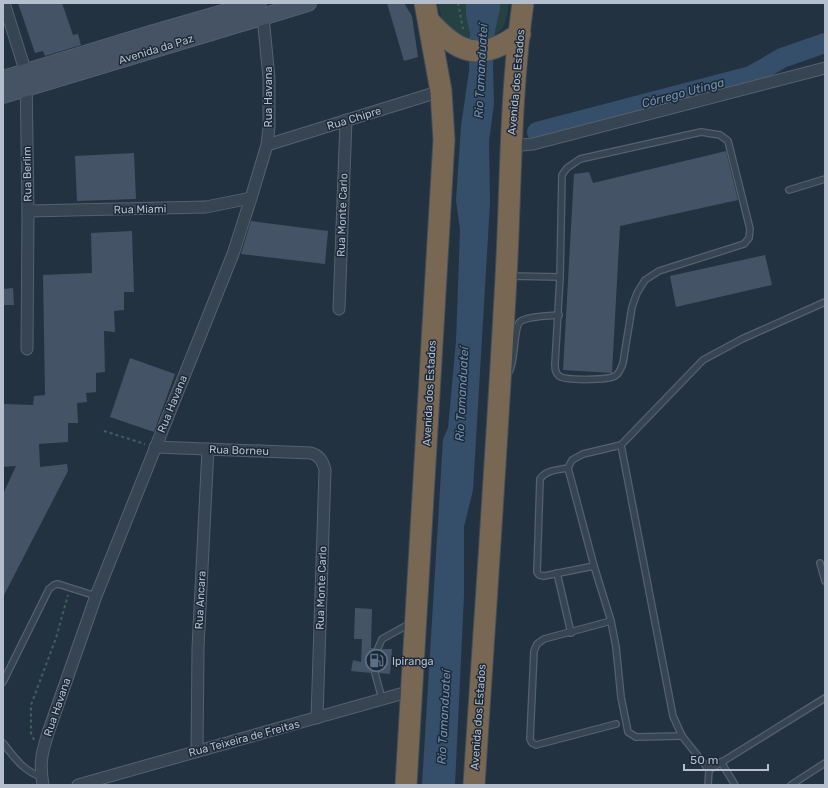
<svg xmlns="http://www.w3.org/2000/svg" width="828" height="788" viewBox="0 0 828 788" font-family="Rubik,sans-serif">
<rect width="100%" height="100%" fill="#233241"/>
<path fill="#254142" d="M438 3H509C508 11 507 20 503 27 499 33 492 37 485 38 458 44 442 30 438 3Z"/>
<polygon fill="#354e6a" points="466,3 500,3 500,9 495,31 493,67 494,104 489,141 490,203 473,490 464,527 464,596 455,785 422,785 443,439 448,428 456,341 460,230 456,200 461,126 469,71 470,34 466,15"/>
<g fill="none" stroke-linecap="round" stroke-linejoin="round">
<polyline stroke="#354e6a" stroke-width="20" points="537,132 751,76 782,58 825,43"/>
</g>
<g fill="#445466">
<polygon points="18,3 62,3 73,35 78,34 81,45 45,56 43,51 35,53"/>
<polygon points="387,3 404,3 412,16 418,57 404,61"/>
<polygon points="726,151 738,200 620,226 612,373 563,370 574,174 589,172 593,183"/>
<polygon points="134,153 136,199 77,201 75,156"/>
<polygon points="251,221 328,231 325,264 241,254"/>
<polygon points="132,231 134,292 124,292 124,310 114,311 115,332 104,331 105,372 96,373 96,392 86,393 87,402 77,403 78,423 68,423 68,442 39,444 40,467 67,464 68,471 3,597 3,494 16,466 3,467 3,404 33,405 34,396 45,395 43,275 92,273 91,233"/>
<polygon points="765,255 772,285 676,307 670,276"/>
<polygon points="13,288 14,305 3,305 3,289"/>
<polygon points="130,358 175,374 154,432 110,417"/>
<polygon points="355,608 372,609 371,648 374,648 375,651 378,652 382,649 392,649 390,674 379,673 376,669 372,670 371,673 351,671 353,660 361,662 362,639 354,639"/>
</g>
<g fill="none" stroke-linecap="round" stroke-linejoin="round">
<defs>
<g id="lane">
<path d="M701 132 720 135 728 141 750 229 749 238 744 244 659 271 645 280 637 293 632 307 623 363C621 368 620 373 615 376 608 380 566 381 559 376 555 372 555 369 555 364L560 277 562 175 567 168 580 159Z"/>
<polyline points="789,190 825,179"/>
<polyline points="511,276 560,277"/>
<path d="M509 372C516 360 513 325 521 321 530 316 549 316 559 315"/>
<polyline points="621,445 583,454 572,460 568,468 594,566 611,621 616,647 621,697 628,732 636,737 682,736"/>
<path d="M568 468C557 470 546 470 540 479L537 572 539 575 544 576 594 566"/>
<polyline points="820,563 825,581"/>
<polyline points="557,573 571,633"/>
<polyline points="611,621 544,639 537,644 534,651 530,739 532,743 536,745 616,724"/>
<polyline points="378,648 382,639 411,623"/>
<polyline points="375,673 382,699"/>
<polyline points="3,682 49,589 54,585 58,584 96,596"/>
<path d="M3 743C15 758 23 771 42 777"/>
<polyline points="721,762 735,785"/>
<polyline points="709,770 825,698"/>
<polyline points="708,785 709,770 682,736 673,716 621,445 703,360 742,339 825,302"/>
<polyline points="791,785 825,763"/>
</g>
<g id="street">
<polyline points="4,3 26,73 28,211 27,349"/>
<polyline points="267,145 441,91"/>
<polyline points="510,146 533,144 825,68"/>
<polyline points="28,211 206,207 251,198"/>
<polyline points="339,309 346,120"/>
<path d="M155 447 311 453C319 455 323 461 325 470L317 718"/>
<polyline points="197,751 198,648 208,449"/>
<path d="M43 785C39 762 42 752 49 730L96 596 233 254 251 198 267 145 269 127V78L263 17"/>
<polyline points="78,785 411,691"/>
</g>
<g id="secondary">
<polyline points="3,79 150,34 258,3"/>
<polyline points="3,95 308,3"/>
</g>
<g id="highway">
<path d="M429 21C449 43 470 61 501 45 508 42 514 37 520 34"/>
<polyline points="406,785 444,140 441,91 425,3"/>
<path d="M474 785C485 616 497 447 506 278 511 186 510 94 523 3"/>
</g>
</defs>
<use href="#lane" stroke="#55616f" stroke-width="8"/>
<use href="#street" stroke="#55616f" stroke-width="13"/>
<use href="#secondary" stroke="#55616f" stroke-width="18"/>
<use href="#highway" stroke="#424e5c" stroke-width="23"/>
<g stroke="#435e5f" stroke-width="2" stroke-dasharray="3 3" stroke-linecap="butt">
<polyline points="458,3 463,29"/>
<polyline points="104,431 145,444"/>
<polyline points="34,740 31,733 31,705 56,638 68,595"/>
</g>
<use href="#lane" stroke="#374451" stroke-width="5.5"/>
<use href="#street" stroke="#374451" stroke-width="11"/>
<use href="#secondary" stroke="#455364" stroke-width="16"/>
<use href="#highway" stroke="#786753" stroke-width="21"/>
</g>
<defs>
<symbol id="fuel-ring" viewBox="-11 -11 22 22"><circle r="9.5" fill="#1c2836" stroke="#5c6f8a" stroke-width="1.5"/><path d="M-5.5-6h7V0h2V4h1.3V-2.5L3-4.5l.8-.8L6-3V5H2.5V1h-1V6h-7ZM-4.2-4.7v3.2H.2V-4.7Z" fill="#5c6f8a"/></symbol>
</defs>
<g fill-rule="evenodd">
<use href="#fuel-ring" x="364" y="648" width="25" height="25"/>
</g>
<g text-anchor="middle" stroke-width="3" stroke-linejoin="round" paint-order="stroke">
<g font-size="11" fill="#b4becc" stroke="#1c2836">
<text transform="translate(156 49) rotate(-17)" y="4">Avenida da Paz</text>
<text transform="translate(516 82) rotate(-85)" y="4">Avenida dos Estados</text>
<text transform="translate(268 97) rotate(-90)" y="4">Rua Havana</text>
<text transform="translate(354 118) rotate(-17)" y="4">Rua Chipre</text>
<text transform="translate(27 174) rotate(-91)" y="4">Rua Berlim</text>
<text transform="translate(140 209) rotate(-1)" y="4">Rua Miami</text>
<text transform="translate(342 215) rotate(-88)" y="4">Rua Monte Carlo</text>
<text transform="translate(429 393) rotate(-87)" y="4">Avenida dos Estados</text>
<text transform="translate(172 404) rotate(-68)" y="4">Rua Havana</text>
<text transform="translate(239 450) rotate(2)" y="4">Rua Borneu</text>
<text transform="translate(321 588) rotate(-88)" y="4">Rua Monte Carlo</text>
<text transform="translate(200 600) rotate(-87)" y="4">Rua Ancara</text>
<text transform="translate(57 707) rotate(-71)" y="4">Rua Havana</text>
<text transform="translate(478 717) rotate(-86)" y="4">Avenida dos Estados</text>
<text transform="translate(244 738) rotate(-15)" y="4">Rua Teixeira de Freitas</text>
</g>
<g font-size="11" fill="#b4becc" stroke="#1c2836" text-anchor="start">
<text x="392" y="665">Ipiranga</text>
</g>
<g font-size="12" font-style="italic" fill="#7191b1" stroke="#1c2836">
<text transform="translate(481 71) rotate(-87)" y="4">Rio Tamanduateí</text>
<text transform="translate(683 93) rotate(-15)" y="4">Córrego Utinga</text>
<text transform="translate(462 394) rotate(-87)" y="4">Rio Tamanduateí</text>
<text transform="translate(444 717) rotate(-87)" y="4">Rio Tamanduateí</text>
</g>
</g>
<rect width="828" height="788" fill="none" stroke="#b4becc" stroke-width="8"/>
<path d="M684 764v6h84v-6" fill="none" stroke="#b4becc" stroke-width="2"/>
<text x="690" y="764" font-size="12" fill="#b4becc" stroke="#1c2836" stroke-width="3" paint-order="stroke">50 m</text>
</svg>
